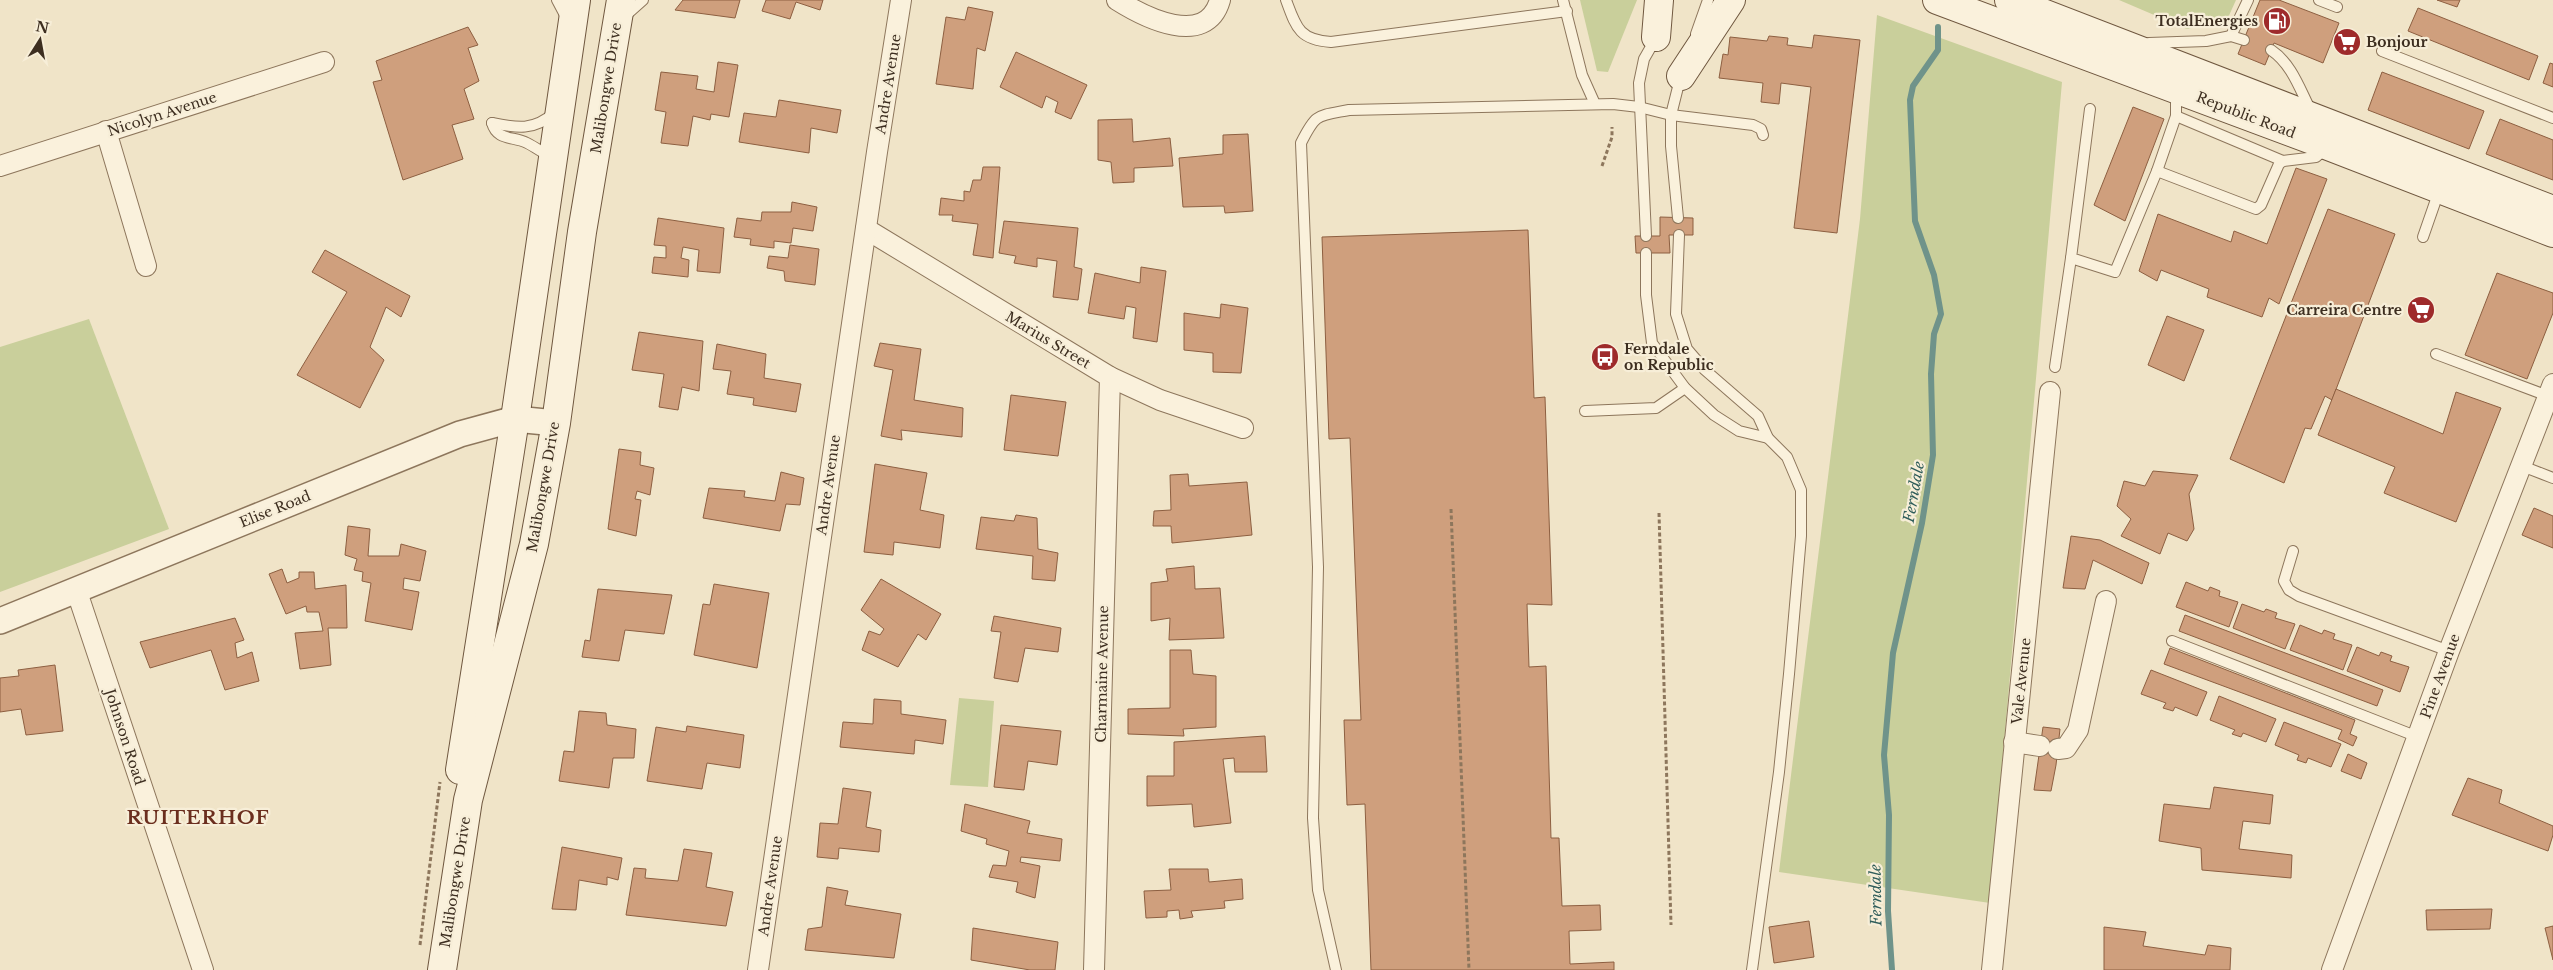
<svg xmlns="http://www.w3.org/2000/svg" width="2553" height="970" viewBox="0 0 2553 970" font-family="'Libre Baskerville',serif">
<rect width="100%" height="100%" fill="#f0e4c8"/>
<g fill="#c9cf9b">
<polygon points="1580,0 1637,0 1608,72 1597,71"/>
<polygon points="2119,0 2236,0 2227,20 2187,29"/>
<polygon points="1877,15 2062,82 1990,903 1779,872 1860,219"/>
<polygon points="89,319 169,529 0,592 0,347"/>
<polygon points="959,698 994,701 988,787 950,785"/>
</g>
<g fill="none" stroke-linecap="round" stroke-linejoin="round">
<polyline stroke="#6f938a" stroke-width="6" points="1892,970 1888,911 1889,815 1884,755 1893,653 1922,523 1933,455 1931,374 1934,334 1941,314 1934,275 1915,221 1910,100 1913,86 1938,50 1938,27"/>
</g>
<g fill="#cf9f7d" stroke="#8d5f41">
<polygon points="683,0 740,0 735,18 675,10"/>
<polygon points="766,0 823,0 820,10 796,2 790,19 762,11"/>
<polygon points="2260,0 2279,0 2339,23 2323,63 2274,43 2265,65 2238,54"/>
<polygon points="2437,0 2460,0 2457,7"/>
<polygon points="968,7 993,12 985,51 977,48 973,89 936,84 946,17 965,20"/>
<polygon points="2418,8 2538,56 2529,80 2408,31"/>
<polygon points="468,27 478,45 468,48 479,81 464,89 474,119 452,125 463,159 403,180 373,82 382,80 376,61"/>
<polygon points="1814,35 1860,40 1837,233 1794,228 1811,87 1781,83 1779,104 1761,102 1763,83 1719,78 1723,54 1728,55 1730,37 1767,41 1769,36 1788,38 1787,45 1812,48"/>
<polygon points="1016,52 1087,85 1071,119 1055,112 1058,102 1046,96 1042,108 1000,87"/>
<polygon points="718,62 738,65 729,117 711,114 710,120 693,116 688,146 661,143 666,112 655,110 661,72 698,76 696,89 714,92"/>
<polygon points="2550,63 2553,64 2553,87 2543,83"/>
<polygon points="2382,72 2484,111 2469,149 2368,110"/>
<polygon points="779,100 841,110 837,133 811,128 809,153 739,142 744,113 776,117"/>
<polygon points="2133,107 2164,119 2125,221 2094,205"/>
<polygon points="1132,119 1133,142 1170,138 1173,166 1134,168 1134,182 1113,183 1111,162 1098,160 1098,120"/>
<polygon points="2500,119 2553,140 2553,180 2486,154"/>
<polygon points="1248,134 1253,211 1225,213 1224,206 1183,207 1179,158 1223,154 1223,135"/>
<polygon points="983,167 1000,167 993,258 973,255 978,224 952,221 953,215 939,215 941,198 964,201 964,191 970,192 973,180 981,180"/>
<polygon points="2296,168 2327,179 2279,304 2269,298 2262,317 2207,297 2209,289 2161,270 2157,281 2139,271 2158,214 2231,242 2234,231 2267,244"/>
<polygon points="792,202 817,207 813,231 793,228 791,243 774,241 774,248 750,245 751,239 734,237 737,218 761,221 762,212 791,212"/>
<polygon points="2328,209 2395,234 2332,400 2325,396 2311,429 2305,428 2284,483 2230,459"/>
<polygon points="1660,217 1693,218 1693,235 1669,235 1670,253 1636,253 1635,236 1660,236"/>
<polygon points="658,218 724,228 720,273 697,271 699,250 683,247 681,258 689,260 688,277 652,273 654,257 666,258 666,246 654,245"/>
<polygon points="1004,221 1078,228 1074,267 1082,269 1078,300 1053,297 1057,261 1037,258 1037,267 1014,263 1016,256 999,253"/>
<polygon points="1528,230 1534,398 1545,397 1552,605 1527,604 1529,667 1546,666 1551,838 1559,838 1562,906 1600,905 1601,930 1569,931 1570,964 1614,962 1614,970 1371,970 1365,804 1347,805 1344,720 1361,720 1350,438 1329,439 1322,237"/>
<polygon points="790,245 819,249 815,285 785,281 784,271 767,268 769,256 788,258"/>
<polygon points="325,250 410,296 401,317 386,307 370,347 384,360 360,408 297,375 347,292 312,272"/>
<polygon points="1141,267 1166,271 1157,342 1133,338 1136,308 1126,306 1124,319 1088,313 1095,273 1140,283"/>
<polygon points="2497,273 2553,293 2553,313 2527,379 2465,355"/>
<polygon points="1221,304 1248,308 1241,373 1213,372 1213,353 1184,350 1184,313 1220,318"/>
<polygon points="2167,316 2204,330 2184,381 2148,365"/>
<polygon points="639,332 703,341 699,391 682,387 678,410 659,407 664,374 632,370"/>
<polygon points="880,343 921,349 914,400 963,408 962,437 901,430 902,440 881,436 893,370 874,366"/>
<polygon points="717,344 766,354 764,378 801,384 796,412 753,405 754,398 727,394 731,371 713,369"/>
<polygon points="2336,389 2443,434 2456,392 2501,408 2456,522 2384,493 2395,467 2318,435"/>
<polygon points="1011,395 1066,402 1058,456 1004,450"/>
<polygon points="619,449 641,452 640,465 654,468 650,495 637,491 635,499 641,500 636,536 608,529"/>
<polygon points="875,464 927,473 920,510 944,515 940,548 894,542 893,555 864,552"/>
<polygon points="2153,471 2198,475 2189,494 2194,529 2187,541 2168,533 2160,554 2121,536 2131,519 2117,506 2124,481 2145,486"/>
<polygon points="781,472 804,478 800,505 786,504 780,531 703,518 709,488 745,491 744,497 775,501"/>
<polygon points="1188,474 1189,486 1247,482 1252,535 1172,543 1171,526 1153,526 1154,511 1171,510 1170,475"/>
<polygon points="2534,508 2553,516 2553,548 2522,535"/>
<polygon points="1016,515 1037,518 1038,549 1058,553 1055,581 1032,579 1033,556 976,549 981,517 1014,521"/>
<polygon points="348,526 370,529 368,556 399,556 401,544 426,551 420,581 404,578 403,589 419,592 412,630 365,621 371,583 362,581 363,572 354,570 357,559 345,555"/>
<polygon points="2071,536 2100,540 2149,563 2142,584 2093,560 2085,589 2063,588"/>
<polygon points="1194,566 1195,589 1220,588 1224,638 1169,640 1170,618 1151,621 1151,583 1168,581 1166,569"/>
<polygon points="282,569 287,583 299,578 299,572 314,572 315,589 346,585 347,628 328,628 331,665 300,669 295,633 323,631 319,612 307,612 306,606 286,614 269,574"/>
<polygon points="881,579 941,614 926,640 918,634 898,667 862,650 869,631 880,635 884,629 861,610"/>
<polygon points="2186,582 2208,591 2210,587 2220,591 2219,596 2238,602 2229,627 2176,607"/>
<polygon points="714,584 769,593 757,668 694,655 703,604 710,605"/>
<polygon points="598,589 672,595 664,634 625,630 619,661 582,657 585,640 590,641"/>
<polygon points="2242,604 2264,612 2266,609 2277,613 2275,618 2295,624 2285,649 2233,628"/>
<polygon points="2185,615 2383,690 2377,706 2179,631"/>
<polygon points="994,616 1061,628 1058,652 1025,648 1018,682 994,678 1001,632 991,631"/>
<polygon points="235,618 244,640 235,643 237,658 252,652 259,681 225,690 211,650 150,668 140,642"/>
<polygon points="2300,625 2322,634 2324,630 2335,634 2333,639 2352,645 2343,670 2290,650"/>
<polygon points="2357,647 2379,656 2381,652 2392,656 2390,661 2409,667 2400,692 2347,671"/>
<polygon points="2170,648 2355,720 2350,734 2357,737 2353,746 2338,739 2342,730 2164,664"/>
<polygon points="1170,650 1191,650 1193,674 1216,676 1216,727 1183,729 1184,736 1128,734 1128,709 1170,708"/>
<polygon points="55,665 63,731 26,735 21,709 0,712 0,678 19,676 18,670"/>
<polygon points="2151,670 2207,692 2197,716 2175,707 2173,711 2163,708 2166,703 2141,694"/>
<polygon points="2219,696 2276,719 2266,742 2243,733 2241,737 2232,734 2235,730 2210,720"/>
<polygon points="874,699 901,701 901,714 946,720 943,744 915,740 914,754 840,747 843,722 873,724"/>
<polygon points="579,711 606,713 607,725 636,729 634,758 613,758 609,788 559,781 564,751 574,752"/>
<polygon points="2284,722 2341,744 2331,767 2308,758 2306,763 2297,760 2299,755 2275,745"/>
<polygon points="1001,725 1061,731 1057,765 1028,761 1024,790 994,787"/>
<polygon points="687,726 744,735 740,768 707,763 702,789 647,781 656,727 686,732"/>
<polygon points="2043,727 2060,729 2056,765 2051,791 2034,790"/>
<polygon points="1265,736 1267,772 1235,772 1234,758 1223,759 1231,823 1194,827 1192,804 1147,806 1147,776 1174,776 1174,742"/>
<polygon points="2348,754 2367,763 2361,779 2341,771"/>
<polygon points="2468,778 2502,790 2499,803 2553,826 2553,835 2548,851 2452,815"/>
<polygon points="2214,787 2273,795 2270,824 2243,821 2239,849 2292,855 2291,878 2202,870 2201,848 2159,841 2164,804 2210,809"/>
<polygon points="843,788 871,792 866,827 881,830 879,852 839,848 838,859 817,857 820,823 838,824"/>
<polygon points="965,804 1030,821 1027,833 1062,839 1060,861 1021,857 1020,862 1040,866 1035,898 1016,892 1018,882 989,877 993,865 1006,866 1009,851 986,844 987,839 961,831"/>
<polygon points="562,847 622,858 618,880 607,877 607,885 579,880 576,910 552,909"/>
<polygon points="684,849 712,853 706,887 733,892 726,926 626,915 634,868 646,869 645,878 678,881"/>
<polygon points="1169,869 1208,869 1209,882 1242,879 1243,899 1224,901 1225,908 1191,911 1193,917 1180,919 1179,910 1167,911 1167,917 1146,918 1144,891 1171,890"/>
<polygon points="827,887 848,891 845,905 901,914 894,958 805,950 808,929 822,927"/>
<polygon points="2492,909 2490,929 2427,930 2426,910"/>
<polygon points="1809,921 1814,957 1774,963 1769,927"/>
<polygon points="2553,926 2553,960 2545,928"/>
<polygon points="2104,927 2146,932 2143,946 2205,955 2208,945 2231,948 2230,970 2104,970"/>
<polygon points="973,928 1058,942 1055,970 1030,970 971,960"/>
</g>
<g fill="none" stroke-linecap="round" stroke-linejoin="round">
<defs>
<g id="service">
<polyline points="557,0 567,19"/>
<path d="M1286 0C1296 27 1299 40 1331 42L1567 11"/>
<polyline points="1563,0 1582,75 1595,104"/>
<polyline points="2319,0 2337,7"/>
<polyline points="625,16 643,0"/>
<polyline points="1696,34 1708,0"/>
<polyline points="2231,36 2248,0"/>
<polyline points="2149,43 2206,41 2231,36 2244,40"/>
<path d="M2271 50C2292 64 2300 90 2311 111"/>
<polyline points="2382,51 2553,118"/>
<polyline points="2090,109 2071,258 2115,272 2157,171 2176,116 2176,101 2171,92"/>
<polyline points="2176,116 2283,161"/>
<path d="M492 123C517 128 534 131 554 113"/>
<path d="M492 123C497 141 513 136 527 143 535 147 543 153 551 157"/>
<polyline points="2157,171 2256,209 2261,205 2279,164 2283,161 2316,157 2326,148"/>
<polyline points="1678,218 1671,146 1671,115 1681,75"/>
<polyline points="1679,235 1676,314 1687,349 1705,370 1758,416 1768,438 1787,457 1801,490 1801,536 1789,674 1779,772 1752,970"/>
<polyline points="1646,236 1639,83 1644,59 1656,38"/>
<polyline points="2423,237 2439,191"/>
<polyline points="1646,253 1646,295 1652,343 1685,388 1714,415 1739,431 1768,438"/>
<polyline points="2436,354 2548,396"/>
<polyline points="2055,367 2071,258"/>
<polyline points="1585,411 1656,408 1685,388"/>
<polyline points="2522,466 2553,478"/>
<polyline points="2293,551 2284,581 2289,590 2299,596 2449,651"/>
<polyline points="2172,641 2418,737"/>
<path d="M1336 970 1318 890 1313 818 1318 567 1301 143C1316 113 1317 116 1349 110L1613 104 1639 107 1671 115 1753 125 1761 129 1763 135"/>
</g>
<g id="minor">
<path d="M1117 0C1144 17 1206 49 1220 0"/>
<polyline points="106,131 146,266"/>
<polyline points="0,166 324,62"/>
<polyline points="866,229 1110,377 1160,400 1243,428"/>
<polyline points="76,589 203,970"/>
<polyline points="2014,742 2040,746"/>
<polyline points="2058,749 2066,748 2078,730 2106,601"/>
<polyline points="758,970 877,152 901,0"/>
<polyline points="1094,970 1110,377"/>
<polyline points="1992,970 2050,392"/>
<polyline points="2332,970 2449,651 2553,384"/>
</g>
<polyline id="tertiary" points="0,621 460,434 515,419 556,423"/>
<g id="secondary">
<polyline points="1937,0 2328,146 2553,233"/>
<polyline points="2009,0 2553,210"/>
<polyline points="1656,37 1659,0"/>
<polyline points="1681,76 1731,0"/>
<polyline points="460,770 515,419 576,0"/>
<polyline points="442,970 468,800 534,544 556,423 582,232 621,0"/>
</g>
</defs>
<use href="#service" stroke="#8d765c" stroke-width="12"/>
<use href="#minor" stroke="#8d765c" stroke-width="22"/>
<use href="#tertiary" stroke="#8d765c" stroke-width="28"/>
<use href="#secondary" stroke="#6f573f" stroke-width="30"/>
<g stroke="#8d765c" stroke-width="3" stroke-dasharray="4 2.5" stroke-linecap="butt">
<polyline points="1602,166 1612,137 1612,127"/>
<polyline points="1451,509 1469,970"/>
<polyline points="1659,513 1671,925"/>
<polyline points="420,945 440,782"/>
</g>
<use href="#service" stroke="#faf1dc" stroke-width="10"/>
<use href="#minor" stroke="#faf1dc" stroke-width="20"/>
<use href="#tertiary" stroke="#faf1dc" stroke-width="25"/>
<use href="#secondary" stroke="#faf1dc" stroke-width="28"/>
</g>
<defs>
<symbol id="fuel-disc" viewBox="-11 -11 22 22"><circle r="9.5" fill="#9e2a2b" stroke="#f7eed8"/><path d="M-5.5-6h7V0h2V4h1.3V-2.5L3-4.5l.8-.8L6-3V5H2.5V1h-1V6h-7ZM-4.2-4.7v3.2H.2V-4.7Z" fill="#fff"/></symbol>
<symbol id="supermarket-disc" viewBox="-11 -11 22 22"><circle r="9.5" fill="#9e2a2b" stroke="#f7eed8"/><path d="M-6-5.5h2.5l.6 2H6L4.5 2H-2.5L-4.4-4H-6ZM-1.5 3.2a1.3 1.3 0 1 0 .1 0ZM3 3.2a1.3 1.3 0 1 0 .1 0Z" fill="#fff"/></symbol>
<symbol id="bus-disc" viewBox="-11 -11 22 22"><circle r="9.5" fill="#9e2a2b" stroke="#f7eed8"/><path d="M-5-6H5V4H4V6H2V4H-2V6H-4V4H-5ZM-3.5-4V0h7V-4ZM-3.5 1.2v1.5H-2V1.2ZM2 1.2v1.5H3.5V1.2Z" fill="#fff"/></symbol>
</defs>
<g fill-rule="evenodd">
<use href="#fuel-disc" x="2261" y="5" width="32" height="32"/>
<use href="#supermarket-disc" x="2331" y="26" width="32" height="32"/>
<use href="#supermarket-disc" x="2405" y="294" width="32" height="32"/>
<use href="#bus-disc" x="1589" y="341" width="32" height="32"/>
</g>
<g text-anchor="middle" stroke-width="4.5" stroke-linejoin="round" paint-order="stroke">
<g font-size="14" font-weight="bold" fill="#3d2e20" stroke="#f7eed8" text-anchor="end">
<text x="2258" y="26">TotalEnergies</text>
<text x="2366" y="47" text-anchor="start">Bonjour</text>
<text x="2402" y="315">Carreira Centre</text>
<text x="1624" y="354" text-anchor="start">Ferndale<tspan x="1624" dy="16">on Republic</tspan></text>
</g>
<g font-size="14" fill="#3d2e20" stroke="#f7eed8">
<text transform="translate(888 84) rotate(-81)" y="5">Andre Avenue</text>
<text transform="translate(606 88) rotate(-81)" y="5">Malibongwe Drive</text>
<text transform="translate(162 114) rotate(-18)" y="5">Nicolyn Avenue</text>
<text transform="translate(2246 115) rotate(21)" y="5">Republic Road</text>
<text transform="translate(1048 340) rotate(31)" y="5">Marius Street</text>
<text transform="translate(828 485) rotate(-82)" y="5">Andre Avenue</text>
<text transform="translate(543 487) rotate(-80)" y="5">Malibongwe Drive</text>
<text transform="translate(275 509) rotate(-22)" y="5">Elise Road</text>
<text transform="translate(1102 674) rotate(-89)" y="5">Charmaine Avenue</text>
<text transform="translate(2440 676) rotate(-70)" y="5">Pine Avenue</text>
<text transform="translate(2021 681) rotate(-84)" y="5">Vale Avenue</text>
<text transform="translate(125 737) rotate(72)" y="5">Johnson Road</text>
<text transform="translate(455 882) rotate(-81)" y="5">Malibongwe Drive</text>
<text transform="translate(770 886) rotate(-82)" y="5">Andre Avenue</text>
</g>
<g font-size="15" font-style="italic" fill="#2f5d5a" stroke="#f7eed8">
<text transform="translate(1914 492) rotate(-80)" y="5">Ferndale</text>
<text transform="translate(1876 895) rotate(-91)" y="5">Ferndale</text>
</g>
<g font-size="19" font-weight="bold" letter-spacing="1" fill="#6b2e1e" stroke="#f7eed8">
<text x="198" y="824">RUITERHOF</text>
</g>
</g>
<g transform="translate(40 40) rotate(11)" stroke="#f7eed8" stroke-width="4" paint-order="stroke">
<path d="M0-4L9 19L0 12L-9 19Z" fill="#3d2e20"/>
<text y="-8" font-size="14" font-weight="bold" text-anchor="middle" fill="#3d2e20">N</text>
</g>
</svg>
